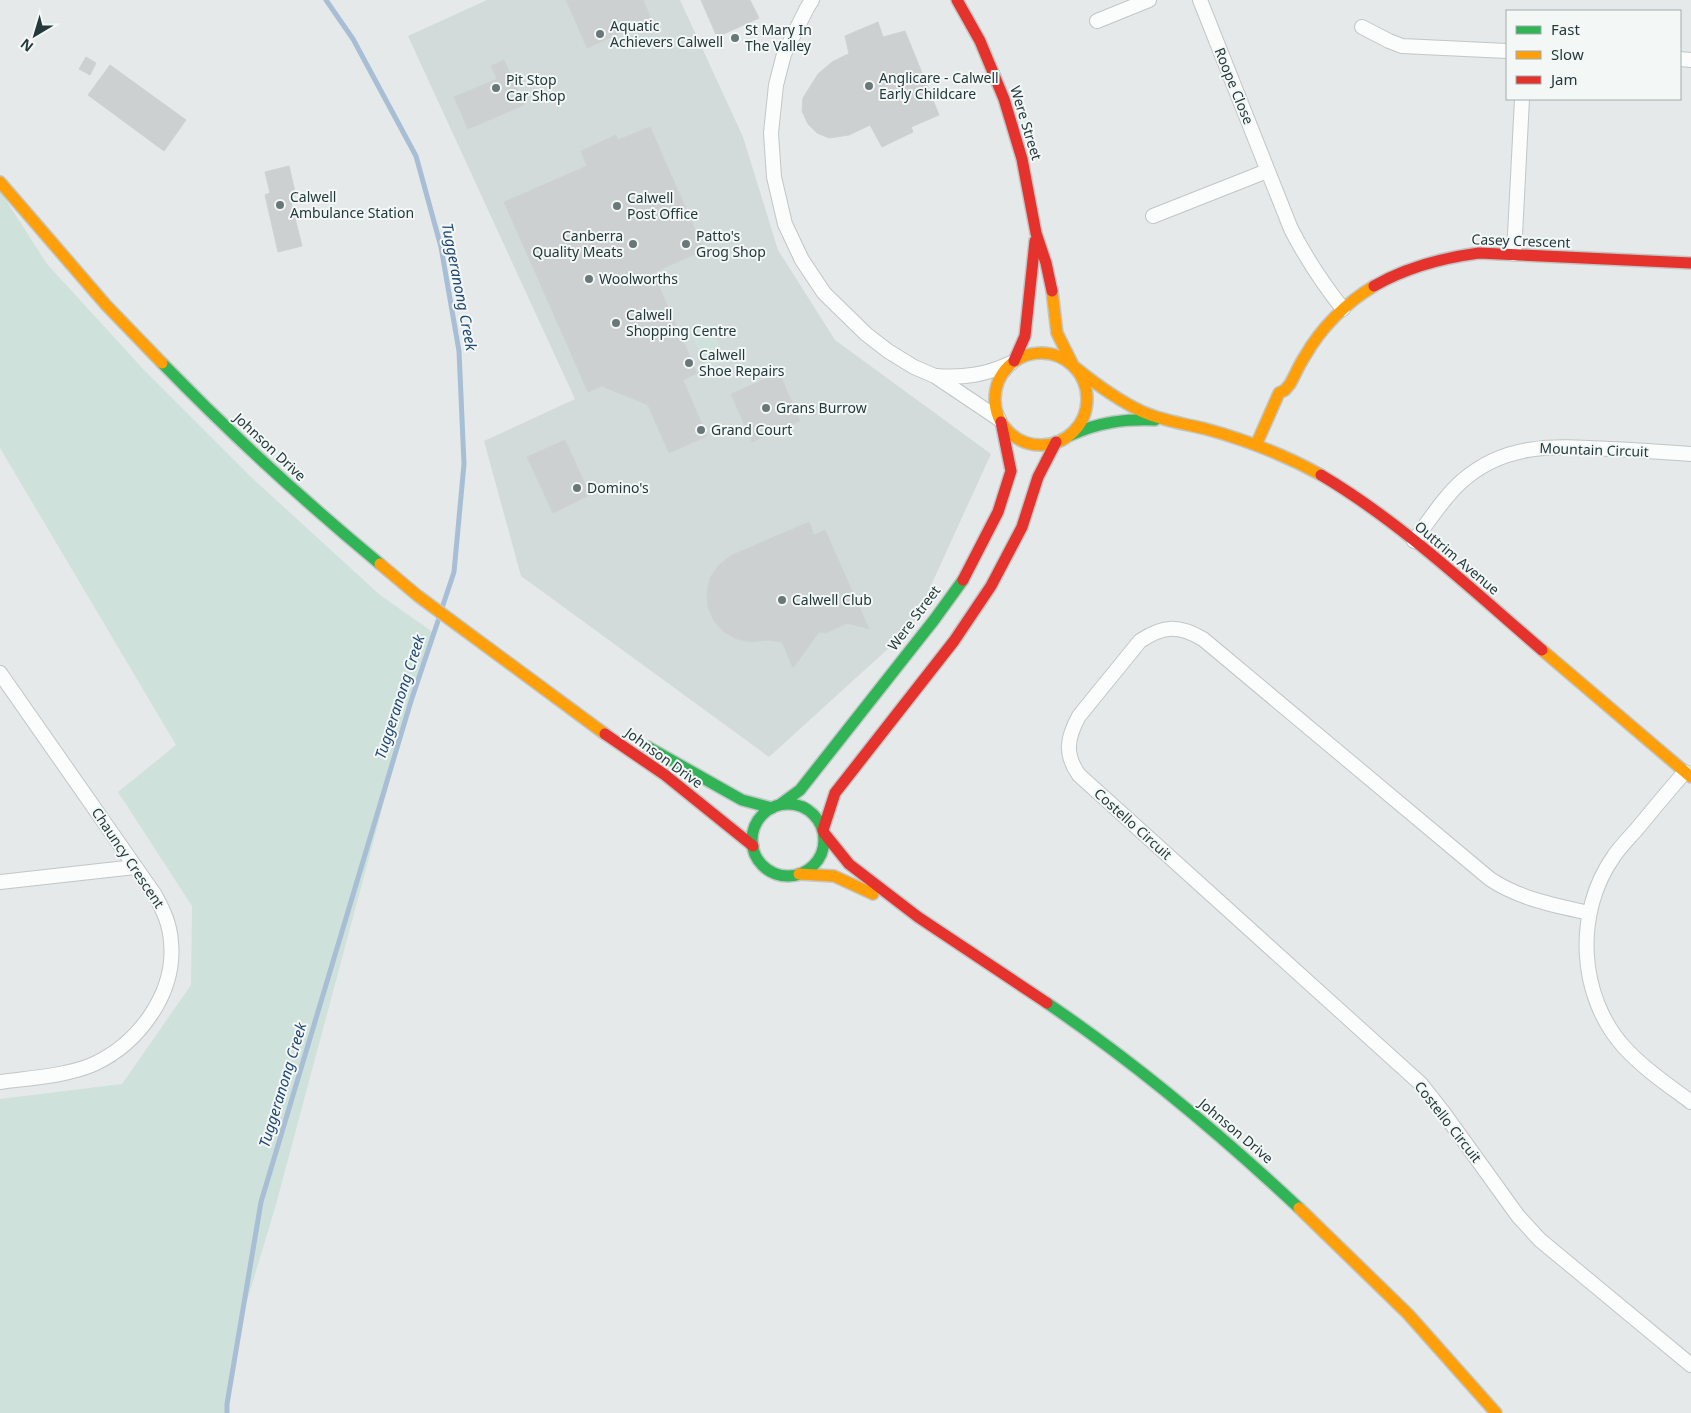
<svg xmlns="http://www.w3.org/2000/svg" width="1691" height="1413" viewBox="0 0 1691 1413" font-family="'Noto Sans',sans-serif">
<rect width="100%" height="100%" fill="#e5e9e9"/>
<polygon fill="#d3dada" points="487,0 680,0 743,137 778,250 835,340 991,454 912,627 769,757 521,576 484,441 575,399 408,36"/>
<g fill="#cfe1db">
<polygon points="0,191 47,264 144,370 250,476 380,595 434,633 411,701 275,1208 240,1324 227,1404 227,1413 0,1413 0,1099 122,1084 191,985 192,906 118,792 176,745 0,448"/>
<polygon points="710,323 726,360 706,369 690,331"/>
</g>
<g fill="none" stroke-linecap="round" stroke-linejoin="round">
<g stroke="#a8bed5" stroke-width="5">
<polyline points="326,0 353,39 416,156 441,247 459,351 464,464 454,572 442,608"/>
<polyline points="227,1413 227,1404 261,1202 411,701 439,618"/>
</g>
</g>
<g fill="#ccd0d0" stroke="#cdd2d2">
<polygon points="566,0 643,0 651,19 587,48"/>
<polygon points="701,0 750,0 759,18 717,37"/>
<polygon points="878,22 883,37 905,31 939,115 911,127 913,132 882,147 870,125 849,135 829,138 817,133 808,124 802,111 803,98 818,74 832,62 846,55 849,54 845,36"/>
<polygon points="86,57 96,63 90,75 79,69"/>
<polygon points="504,60 524,105 468,129 454,97 497,79 491,66"/>
<polygon points="110,65 186,120 164,151 88,95"/>
<polygon points="650,127 704,250 653,273 697,373 683,380 707,436 669,453 648,405 602,386 588,392 504,202 587,166 581,151 616,135 618,140"/>
<polygon points="289,166 296,196 290,198 302,246 278,252 265,195 270,193 265,172"/>
<polygon points="779,373 800,421 752,442 731,394"/>
<polygon points="565,440 590,495 553,513 527,457"/>
<polygon points="809,522 814,535 825,530 869,629 847,623 826,633 819,632 793,668 782,642 767,640 752,642 737,639 724,632 714,621 708,607 707,592 710,578 718,566 730,556"/>
</g>
<g fill="none" stroke-linecap="round" stroke-linejoin="round">
<defs>
<g id="street">
<polyline points="812,0 807,8 784,54 776,85 771,133 774,177 785,224 802,260 824,293 866,334 888,351 914,367 935,376 999,419"/>
<path d="M1200 0 1291 229C1306 258 1323 284 1343 309"/>
<polyline points="1097,21 1149,0"/>
<polyline points="1362,27 1389,41 1402,46 1507,51"/>
<polyline points="1680,59 1691,60"/>
<polyline points="1153,216 1267,171"/>
<polyline points="1514,254 1522,99"/>
<path d="M936 376C964 378 985 375 1011 363"/>
<path d="M1414 541C1429 521 1443 498 1462 481 1506 442 1556 446 1611 449 1637 450 1664 452 1691 454"/>
<path d="M0 673 155 895C163 910 170 924 171 942 176 993 139 1043 94 1064 67 1076 29 1078 0 1082"/>
<path d="M1685 772C1668 791 1652 811 1636 830 1628 839 1620 847 1614 856 1574 912 1578 996 1624 1047 1643 1068 1668 1085 1691 1102"/>
<polyline points="0,882 135,867"/>
<path d="M1589 913C1554 905 1520 899 1490 879L1203 639C1179 625 1164 625 1140 641L1079 716C1067 738 1064 754 1079 775L1421 1084 1443 1112 1518 1216 1540 1240 1691 1365"/>
</g>
<g id="fast">
<path d="M162 363C231 434 304 501 380 564"/>
<path d="M1071 435C1099 422 1125 419 1155 420"/>
<polyline points="648,747 742,800 772,808"/>
<polyline points="781,804 800,790 934,620 963,580"/>
<circle cx="788" cy="840" r="36"/>
<path d="M1047 1003C1137 1064 1220 1134 1299 1208"/>
</g>
<g id="slow">
<polyline points="0,182 106,305 162,363"/>
<polyline points="1052,291 1057,333 1074,367"/>
<circle cx="1041" cy="399" r="46"/>
<path d="M1076 368C1097 385 1119 401 1143 412 1164 421 1185 424 1206 429 1246 440 1285 455 1321 475"/>
<path d="M1256 445 1279 393 1285 390 1290 384C1295 375 1299 365 1305 356 1321 328 1346 303 1374 286"/>
<polyline points="380,564 418,596 605,734"/>
<polyline points="1542,650 1691,777"/>
<polyline points="799,874 834,876 873,894"/>
<polyline points="1299,1208 1408,1314 1496,1413"/>
</g>
<g id="jam">
<polyline points="957,0 980,41 1004,99 1022,159 1036,233 1046,263 1052,291"/>
<path d="M1374 286C1407 267 1441 258 1479 253L1691 263"/>
<polyline points="1014,361 1025,336 1035,241"/>
<path d="M1321 475C1402 523 1471 589 1542 650"/>
<polyline points="963,580 998,512 1011,471 1001,422"/>
<polyline points="605,734 665,775 753,846"/>
<polyline points="823,830 835,793 954,641 991,586 1022,527 1038,477 1056,442"/>
<polyline points="824,833 849,864 918,917 1047,1003"/>
</g>
</defs>
<use href="#street" stroke="#c2c6c6" stroke-width="16"/>
<use href="#fast" stroke="#c0c7c7" stroke-width="14"/>
<use href="#slow" stroke="#c0c7c7" stroke-width="14"/>
<use href="#jam" stroke="#c0c7c7" stroke-width="14"/>
<use href="#street" stroke="#fbfcfc" stroke-width="14"/>
<use href="#fast" stroke="#30b455" stroke-width="11"/>
<use href="#slow" stroke="#ff9f0a" stroke-width="11"/>
<use href="#jam" stroke="#e5322d" stroke-width="11"/>
</g>
<g fill="#687778" stroke="#f3f8f7" stroke-width="2">
<circle cx="600" cy="34" r="5"/>
<circle cx="735" cy="38" r="5"/>
<circle cx="869" cy="86" r="5"/>
<circle cx="496" cy="88" r="5"/>
<circle cx="280" cy="205" r="5"/>
<circle cx="617" cy="206" r="5"/>
<circle cx="633" cy="244" r="5"/>
<circle cx="686" cy="244" r="5"/>
<circle cx="589" cy="279" r="5"/>
<circle cx="616" cy="323" r="5"/>
<circle cx="689" cy="363" r="5"/>
<circle cx="766" cy="408" r="5"/>
<circle cx="701" cy="430" r="5"/>
<circle cx="577" cy="488" r="5"/>
<circle cx="782" cy="600" r="5"/>
</g>
<g text-anchor="middle" stroke-width="4" stroke-linejoin="round" paint-order="stroke">
<g font-size="14" fill="#24393b" stroke="#f3f8f7" text-anchor="start">
<text x="610" y="31">Aquatic<tspan x="610" dy="16">Achievers Calwell</tspan></text>
<text x="745" y="35">St Mary In<tspan x="745" dy="16">The Valley</tspan></text>
<text x="879" y="83">Anglicare - Calwell<tspan x="879" dy="16">Early Childcare</tspan></text>
<text x="506" y="85">Pit Stop<tspan x="506" dy="16">Car Shop</tspan></text>
<text x="290" y="202">Calwell<tspan x="290" dy="16">Ambulance Station</tspan></text>
<text x="627" y="203">Calwell<tspan x="627" dy="16">Post Office</tspan></text>
<text x="623" y="241" text-anchor="end">Canberra<tspan x="623" dy="16">Quality Meats</tspan></text>
<text x="696" y="241">Patto's<tspan x="696" dy="16">Grog Shop</tspan></text>
<text x="599" y="284">Woolworths</text>
<text x="626" y="320">Calwell<tspan x="626" dy="16">Shopping Centre</tspan></text>
<text x="699" y="360">Calwell<tspan x="699" dy="16">Shoe Repairs</tspan></text>
<text x="776" y="413">Grans Burrow</text>
<text x="711" y="435">Grand Court</text>
<text x="587" y="493">Domino's</text>
<text x="792" y="605">Calwell Club</text>
</g>
<g font-size="14" fill="#24393b" stroke="#f3f8f7">
<text transform="translate(1234 86) rotate(68)" y="5">Roope Close</text>
<text transform="translate(1026 123) rotate(73)" y="5">Were Street</text>
<text transform="translate(1521 241) rotate(2)" y="5">Casey Crescent</text>
<text transform="translate(270 447) rotate(43)" y="5">Johnson Drive</text>
<text transform="translate(1594 450) rotate(2)" y="5">Mountain Circuit</text>
<text transform="translate(1457 558) rotate(40)" y="5">Outtrim Avenue</text>
<text transform="translate(914 618) rotate(-53)" y="5">Were Street</text>
<text transform="translate(664 758) rotate(36)" y="5">Johnson Drive</text>
<text transform="translate(1133 824) rotate(42)" y="5">Costello Circuit</text>
<text transform="translate(128 858) rotate(56)" y="5">Chauncy Crescent</text>
<text transform="translate(1448 1122) rotate(52)" y="5">Costello Circuit</text>
<text transform="translate(1236 1131) rotate(40)" y="5">Johnson Drive</text>
</g>
<g font-size="15" font-style="italic" fill="#224873" stroke="#f3f8f7">
<text transform="translate(459 287) rotate(79)" y="5">Tuggeranong Creek</text>
<text transform="translate(400 697) rotate(-72)" y="5">Tuggeranong Creek</text>
<text transform="translate(283 1085) rotate(-73)" y="5">Tuggeranong Creek</text>
</g>
</g>
<rect x="1506" y="10" width="175" height="90" fill="#f3f8f7" stroke="#a0acac"/>
<rect x="1516" y="26" width="25" height="8" fill="#30b455" stroke="#a0acac"/>
<text x="1551" y="35" font-size="15" fill="#24393b">Fast</text>
<rect x="1516" y="51" width="25" height="8" fill="#ff9f0a" stroke="#a0acac"/>
<text x="1551" y="60" font-size="15" fill="#24393b">Slow</text>
<rect x="1516" y="76" width="25" height="8" fill="#e5322d" stroke="#a0acac"/>
<text x="1551" y="85" font-size="15" fill="#24393b">Jam</text>
<g transform="translate(35 35) rotate(218)" stroke="#f3f8f7" stroke-width="4" paint-order="stroke">
<path d="M0-4L9 19L0 12L-9 19Z" fill="#24393b"/>
<text y="-8" font-size="14" font-weight="bold" text-anchor="middle" fill="#24393b">N</text>
</g>
</svg>
